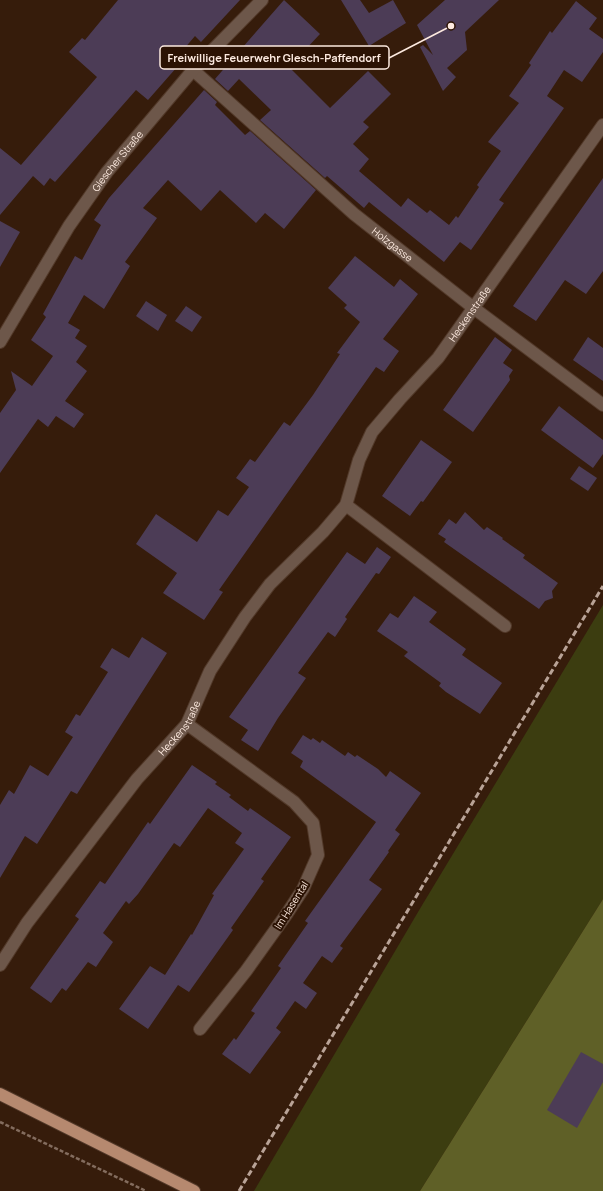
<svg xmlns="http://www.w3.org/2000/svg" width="603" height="1191" viewBox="0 0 603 1191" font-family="Manrope,sans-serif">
<rect width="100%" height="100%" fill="#361c0b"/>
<polygon fill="#3c3d10" points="603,605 603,899 420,1191 254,1191 421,907"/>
<polygon fill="#5f6027" points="603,899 603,1191 420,1191"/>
<g fill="#4c3c56">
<polygon points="118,0 240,0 201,42 195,36 172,63 177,67 148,100 136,90 55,182 50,178 44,186 33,176 0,215 0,148 21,165 97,77 69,52 82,38 85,40"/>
<polygon points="284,0 320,34 289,67 330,108 368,71 391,94 363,122 369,127 353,144 369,159 359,171 401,207 408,198 427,213 430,210 449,225 456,216 458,218 479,187 477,185 501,151 488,142 519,103 509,96 531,65 529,63 550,31 552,33 576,1 597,18 589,29 603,39 603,52 582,82 564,70 547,96 564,108 499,200 504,203 481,236 471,250 460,242 444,262 369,202 364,208 327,176 325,178 260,120 271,110 239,79 228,91 215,79"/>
<polygon points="341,0 360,0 369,13 393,0 406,23 369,46"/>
<polygon points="445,0 499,0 465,32 467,50 447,68 456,77 443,91 420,47 423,45 433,55 417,25"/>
<polygon points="204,90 217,102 215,105 245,135 250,131 316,190 284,229 265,213 256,223 220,190 201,211 168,180 143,208 157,218 125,262 130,266 104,309 84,295 68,323 80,330 75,338 87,346 76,362 87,371 65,401 84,414 74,428 56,416 48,427 38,419 0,473 0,413 16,390 11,371 32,386 53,356 31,340 46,317 43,314 75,256 82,260 101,225 94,220 109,198"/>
<polygon points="603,178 603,271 586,294 565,280 536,321 513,306"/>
<polygon points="0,221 20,232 0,267"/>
<polygon points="355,256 394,287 400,279 418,294 383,339 399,351 384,372 376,367 219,590 223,592 204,620 163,593 177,573 136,544 156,514 197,542 218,510 228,516 249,487 236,478 250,459 255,462 284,422 290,426 313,395 340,354 337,353 360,322 344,308 347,305 328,288"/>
<polygon points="146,301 167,315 158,331 136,316"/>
<polygon points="186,306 202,317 192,332 175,321"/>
<polygon points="495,337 512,350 503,363 513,370 509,376 510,380 473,432 443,410"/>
<polygon points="588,337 603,348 603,381 573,360"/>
<polygon points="559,406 603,440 603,454 593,468 541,430"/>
<polygon points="421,440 452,462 423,502 421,501 410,516 382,496"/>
<polygon points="579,466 597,478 588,491 570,479"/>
<polygon points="465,512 484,530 487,527 503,538 502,539 525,555 523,558 558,583 552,591 553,598 545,601 539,609 444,542 446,539 438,534 449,519 456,524"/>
<polygon points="377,547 391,557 379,574 376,573 345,617 347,619 335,637 328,632 298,673 306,678 278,718 258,751 241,740 248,730 229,717 347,552 365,564"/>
<polygon points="414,596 437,612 429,622 466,649 462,655 502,683 480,714 446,692 439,686 441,683 404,656 408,652 377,631 390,613 398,618"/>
<polygon points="142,637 167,653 77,794 71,791 37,844 25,836 0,878 0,805 9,790 14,794 30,765 48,776 73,737 65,732 76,714 80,716 108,672 100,667 112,648 129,658"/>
<polygon points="303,735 311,740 313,738 320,743 322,740 345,756 348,752 355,757 357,755 378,769 386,777 390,771 421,793 395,830 400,834 388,851 389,852 369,880 382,889 340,946 343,948 332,963 322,956 303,983 317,993 306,1009 295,1001 276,1028 281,1032 250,1074 222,1054 234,1038 236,1040 255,1013 251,1011 281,968 278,966 308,923 305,921 376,822 300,767 303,761 291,753"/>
<polygon points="192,765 217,782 215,784 231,795 229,797 248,811 250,808 291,837 261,879 264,881 231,928 233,930 189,992 178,985 148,1029 119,1009 150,966 165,975 191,934 192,935 214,895 212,894 244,849 235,843 242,833 208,808 180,847 174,843 138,894 129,904 126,901 103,933 113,942 96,967 88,962 66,991 62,988 51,1003 30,988 79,919 75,916 100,881 105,884 148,822 150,824"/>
<polygon points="581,1052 603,1064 603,1082 577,1128 547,1110"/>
</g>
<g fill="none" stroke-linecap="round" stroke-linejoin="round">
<defs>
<g id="minor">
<path id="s1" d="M193 70 354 214 475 309 603 405"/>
<path id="s2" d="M0 342 69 226 107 172 193 70 262 0"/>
<polyline points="346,505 505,626"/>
<polyline points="187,724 294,802 313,823 318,855 303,889 286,915 246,971 200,1029"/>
<path id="s3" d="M0 965 27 923 137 779 187 724 210 671 245 617 270 584 323 532 346 505 359 460 372 432 400 399 438 358 603 125"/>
</g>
<polyline id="major" points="0,1094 194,1191"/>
</defs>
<use href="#minor" stroke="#523929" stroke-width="14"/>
<use href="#major" stroke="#523929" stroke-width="14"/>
<polyline stroke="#836c5e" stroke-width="2.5" stroke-dasharray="4 2" stroke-linecap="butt" points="0,1122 146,1191"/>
<use href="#minor" stroke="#6d574a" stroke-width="12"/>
<use href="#major" stroke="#b6896f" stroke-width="12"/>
<polyline stroke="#b9a397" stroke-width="3" stroke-dasharray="6 3" stroke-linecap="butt" points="239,1191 603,586"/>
</g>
<g text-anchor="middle" stroke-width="4" stroke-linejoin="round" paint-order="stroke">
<g font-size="10" fill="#fdeae0" stroke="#2b1203">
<text dy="4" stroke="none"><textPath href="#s2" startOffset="216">Glescher Straße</textPath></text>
<text dy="4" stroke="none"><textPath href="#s1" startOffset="265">Holzgasse</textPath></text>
<text dy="4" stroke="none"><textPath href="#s3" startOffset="810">Heckenstraße</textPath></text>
<text dy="4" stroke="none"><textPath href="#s3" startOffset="298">Heckenstraße</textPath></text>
<text transform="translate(291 905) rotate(-58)" y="4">Im Hasental</text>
</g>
</g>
<path fill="none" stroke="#fdeae0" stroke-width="1.5" d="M451 26L389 58"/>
<circle fill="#fdeae0" stroke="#2b1203" stroke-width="1.5" cx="451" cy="26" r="4"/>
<rect fill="#2b1203" stroke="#fdeae0" stroke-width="1.5" x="160" y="46" width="229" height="23" rx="4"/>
<g font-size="11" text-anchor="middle" font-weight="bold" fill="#fdeae0">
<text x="274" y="62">Freiwillige Feuerwehr Glesch-Paffendorf</text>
</g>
</svg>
